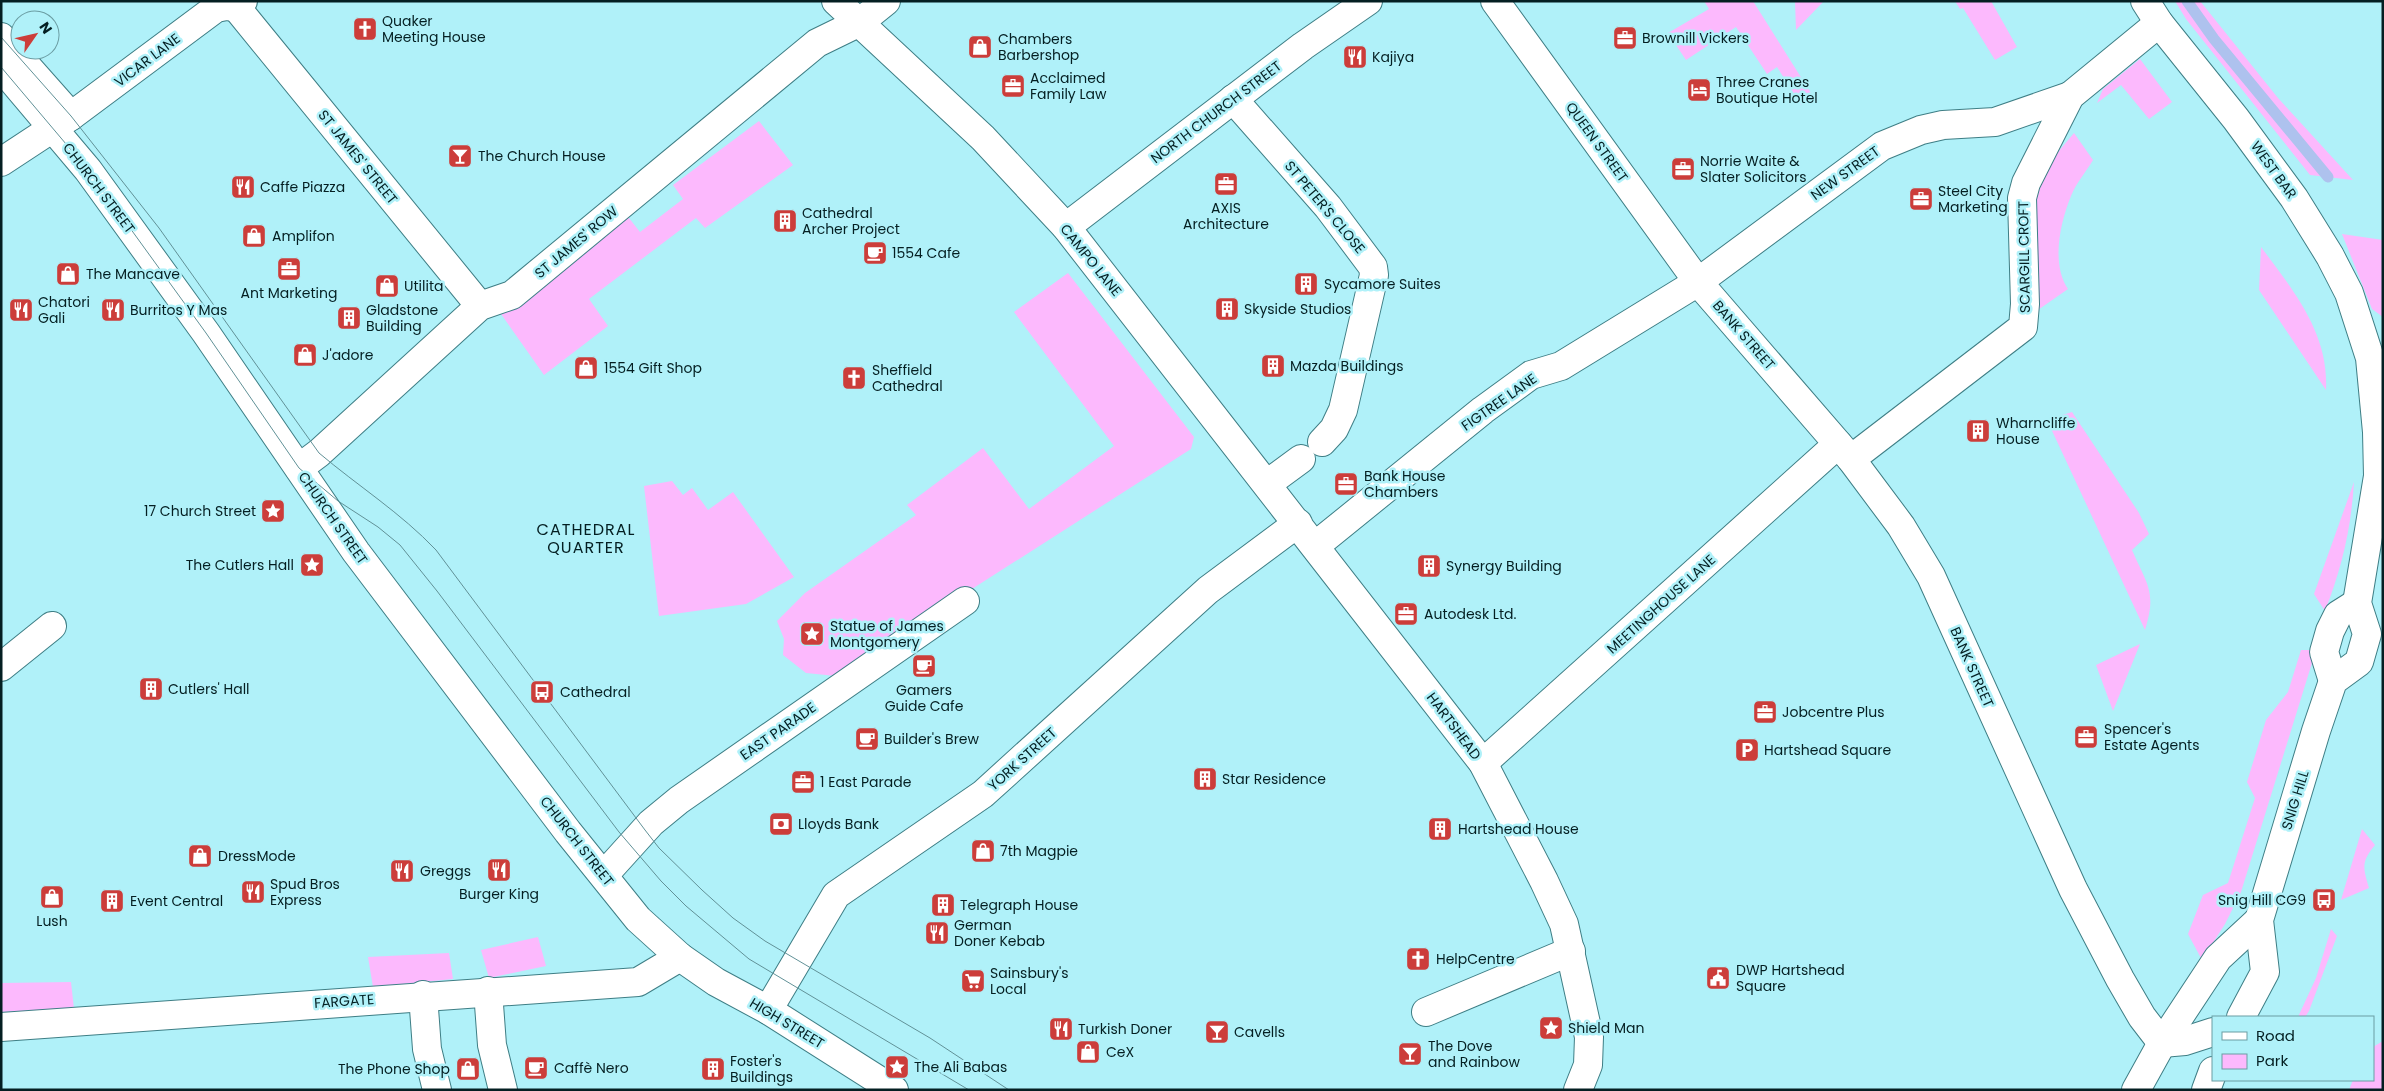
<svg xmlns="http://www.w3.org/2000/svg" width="2384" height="1091" viewBox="0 0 2384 1091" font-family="Poppins,sans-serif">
<rect width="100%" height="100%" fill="#b0f1f9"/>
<g fill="#fcb9fd">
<polygon points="1704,1 1753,1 1814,98 1801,105 1777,67 1767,74 1736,27 1686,60 1668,33 1709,9"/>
<polygon points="1795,1 1824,1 1796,30"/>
<polygon points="1955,1 1991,1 2017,47 1995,60 1963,8 1960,9"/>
<polygon points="2175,1 2200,1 2278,98 2353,180 2310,175 2186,19"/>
<polygon points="2140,59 2172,102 2149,119 2121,85 2097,103 2103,89"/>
<polygon points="759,121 793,165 705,228 696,218 589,299 608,326 544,375 501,314 625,213 640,232 683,199 673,185"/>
<path d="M2074 133 2093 160C2086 172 2076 183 2071 196 2060 223 2051 264 2068 289L2035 312 2036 188 2048 164Z"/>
<polygon points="2342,234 2383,240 2383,317 2372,309"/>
<path d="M2261 247C2293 290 2329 333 2326 390L2259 290Z"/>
<polygon points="1068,273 1194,437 1191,449 836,676 806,673 783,655 784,639 777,621 805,593 916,515 907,505 983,448 1029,509 1114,446 1014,312"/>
<path d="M2072 412 2139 513 2149 534 2132 550C2147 585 2157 591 2145 630L2047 420Z"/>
<polygon points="672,481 683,495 692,488 708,510 733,492 794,577 746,604 659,616 644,486"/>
<path d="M2354 482C2351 529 2342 567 2325 611L2314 594Z"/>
<polygon points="2140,644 2113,711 2096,665"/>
<polygon points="2301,650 2316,650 2241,892 2225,924 2202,960 2188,934 2203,895 2228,883 2255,798 2247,782 2266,720 2288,692"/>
<path d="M2362 829 2375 845C2361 862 2363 867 2369 888L2341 900Z"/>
<polygon points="2331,929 2337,936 2309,1011 2305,1017 2298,1017 2316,978"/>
<polygon points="538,937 546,966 489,978 481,950"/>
<polygon points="449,953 453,979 373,987 368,957"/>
<polygon points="71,982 74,1009 1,1012 1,983"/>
<polygon points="2383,1041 2383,1090 2349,1090 2353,1080 2373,1080 2373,1047"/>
</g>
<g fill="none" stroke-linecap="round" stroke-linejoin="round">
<polyline stroke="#aec2ee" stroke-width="11" points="2187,1 2214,39 2328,177"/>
<defs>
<g id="street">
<polyline points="836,1 983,138 1066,227 1483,763 1544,881 1564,924 1589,1037 1588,1065 1578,1090"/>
<polyline points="1495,1 1698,282 1851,459 1901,526 1931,576 2073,889 2120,979 2142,1017 2162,1043"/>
<polyline points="2145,1 2159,23 2236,119 2294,198 2330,256 2349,293 2370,358 2377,432 2378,476 2357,603 2367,634 2359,662 2333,681 2316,731 2259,920 2265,972 2241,1017"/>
<polyline points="236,7 480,306"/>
<polyline points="1,37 71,116"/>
<polyline points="1,67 88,170 206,333 356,552 568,832 638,919 680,957 716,982 768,1010 894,1090"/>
<polyline points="1233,99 1328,207 1373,267 1374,275 1343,410 1334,429 1322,442"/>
<polyline points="1,162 71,116 216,8 226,6 236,7 243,1"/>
<polyline points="1066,227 1303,46 1368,1"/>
<polyline points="1851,459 2023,327 2025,304 2022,198 2026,183 2070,96 2159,23"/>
<polyline points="299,468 319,453 480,306 512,295 817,43 860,22 886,1"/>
<polyline points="1267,484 1301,459"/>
<polyline points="1315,546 1483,410 1531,375 1561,366 1698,282 1882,146 1921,130 1943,125 1995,122 2070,96"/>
<polyline points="1,667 52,626"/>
<polyline points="2333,681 2324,652 2330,631 2338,615 2357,603"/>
<polyline points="1483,763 1838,444"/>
<polyline points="604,875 651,823 679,800 965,601"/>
<polyline points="488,991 492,1045 503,1090"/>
<polyline points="423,995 427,1049 437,1090"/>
<polyline points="768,1010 836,895 983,794 1208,590 1298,523"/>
<polyline points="1426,1012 1571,951"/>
<polyline points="1,1027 638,982 680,957"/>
<polyline points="2162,1043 2185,1041 2213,1032"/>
<polyline points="2136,1090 2162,1043 2218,958 2259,920"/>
<polyline points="2206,1090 2213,1071"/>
</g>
</defs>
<use href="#street" stroke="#3e7e85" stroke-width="30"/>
<use href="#street" stroke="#fff" stroke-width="28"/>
<g stroke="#619197" stroke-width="1">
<path d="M1 37 71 116 159 228 319 453C358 486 401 513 436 550L645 830 659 848 702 890 733 918 765 941 930 1038 1009 1090"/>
<polyline points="1,67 88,170 206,333 299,468 338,501 378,527 400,545 437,591 619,832 661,881 686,906 749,959 969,1090"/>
</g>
</g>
<defs>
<symbol id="church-square" viewBox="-11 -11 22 22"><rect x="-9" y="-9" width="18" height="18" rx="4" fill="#cc3d3a" stroke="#b0f1f9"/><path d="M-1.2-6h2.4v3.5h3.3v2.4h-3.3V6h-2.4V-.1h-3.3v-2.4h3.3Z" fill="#fff"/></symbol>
<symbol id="office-square" viewBox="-11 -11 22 22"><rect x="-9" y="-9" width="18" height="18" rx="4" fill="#cc3d3a" stroke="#b0f1f9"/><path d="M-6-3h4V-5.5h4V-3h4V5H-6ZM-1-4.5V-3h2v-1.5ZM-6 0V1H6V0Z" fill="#fff"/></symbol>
<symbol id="shop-square" viewBox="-11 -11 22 22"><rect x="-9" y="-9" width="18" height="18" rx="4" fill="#cc3d3a" stroke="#b0f1f9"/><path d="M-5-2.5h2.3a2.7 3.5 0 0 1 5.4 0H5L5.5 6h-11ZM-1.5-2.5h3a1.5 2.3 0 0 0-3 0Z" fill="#fff"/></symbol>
<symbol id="restaurant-square" viewBox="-11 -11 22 22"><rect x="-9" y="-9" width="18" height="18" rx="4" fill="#cc3d3a" stroke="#b0f1f9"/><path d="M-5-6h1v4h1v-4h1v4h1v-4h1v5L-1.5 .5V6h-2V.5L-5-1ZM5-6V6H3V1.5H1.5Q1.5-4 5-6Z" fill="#fff"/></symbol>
<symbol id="hotel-square" viewBox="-11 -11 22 22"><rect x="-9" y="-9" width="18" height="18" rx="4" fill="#cc3d3a" stroke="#b0f1f9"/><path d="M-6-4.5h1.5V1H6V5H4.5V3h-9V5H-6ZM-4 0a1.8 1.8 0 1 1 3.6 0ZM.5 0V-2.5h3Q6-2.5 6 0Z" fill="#fff"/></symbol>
<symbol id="bar-square" viewBox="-11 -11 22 22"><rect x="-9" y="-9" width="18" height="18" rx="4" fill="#cc3d3a" stroke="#b0f1f9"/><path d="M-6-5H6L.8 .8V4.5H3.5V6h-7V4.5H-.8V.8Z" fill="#fff"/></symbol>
<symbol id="building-square" viewBox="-11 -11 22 22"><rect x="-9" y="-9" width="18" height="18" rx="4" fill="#cc3d3a" stroke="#b0f1f9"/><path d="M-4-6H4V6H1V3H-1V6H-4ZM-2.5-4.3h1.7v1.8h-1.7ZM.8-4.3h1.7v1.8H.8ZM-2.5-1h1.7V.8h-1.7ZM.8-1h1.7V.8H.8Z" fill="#fff"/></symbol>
<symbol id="cafe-square" viewBox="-11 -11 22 22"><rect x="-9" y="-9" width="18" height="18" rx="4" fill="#cc3d3a" stroke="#b0f1f9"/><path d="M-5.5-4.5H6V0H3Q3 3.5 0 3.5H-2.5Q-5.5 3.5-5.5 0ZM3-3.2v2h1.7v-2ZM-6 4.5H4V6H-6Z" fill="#fff"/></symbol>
<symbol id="sight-square" viewBox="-11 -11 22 22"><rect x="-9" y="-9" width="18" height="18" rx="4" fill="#cc3d3a" stroke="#b0f1f9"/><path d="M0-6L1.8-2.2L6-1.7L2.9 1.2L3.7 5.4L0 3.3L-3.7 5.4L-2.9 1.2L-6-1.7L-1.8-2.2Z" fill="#fff"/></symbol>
<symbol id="bus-square" viewBox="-11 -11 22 22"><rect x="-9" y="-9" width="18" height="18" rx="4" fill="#cc3d3a" stroke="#b0f1f9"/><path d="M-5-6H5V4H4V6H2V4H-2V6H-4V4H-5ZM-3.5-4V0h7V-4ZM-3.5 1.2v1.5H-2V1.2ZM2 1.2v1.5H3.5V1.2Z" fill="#fff"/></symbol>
<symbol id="parking-square" viewBox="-11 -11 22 22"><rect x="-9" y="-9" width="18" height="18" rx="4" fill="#cc3d3a" stroke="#b0f1f9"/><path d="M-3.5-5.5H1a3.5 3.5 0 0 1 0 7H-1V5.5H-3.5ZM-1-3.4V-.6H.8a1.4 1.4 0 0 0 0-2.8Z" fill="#fff"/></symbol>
<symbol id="bank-square" viewBox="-11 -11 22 22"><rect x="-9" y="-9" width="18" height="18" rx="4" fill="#cc3d3a" stroke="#b0f1f9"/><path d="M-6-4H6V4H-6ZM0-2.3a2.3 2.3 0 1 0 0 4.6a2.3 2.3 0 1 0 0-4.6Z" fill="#fff"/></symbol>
<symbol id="civic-square" viewBox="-11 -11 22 22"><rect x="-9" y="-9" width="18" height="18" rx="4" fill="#cc3d3a" stroke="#b0f1f9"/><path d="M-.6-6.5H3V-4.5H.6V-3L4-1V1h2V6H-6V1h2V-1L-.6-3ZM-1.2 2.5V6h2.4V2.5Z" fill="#fff"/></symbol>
<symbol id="supermarket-square" viewBox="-11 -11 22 22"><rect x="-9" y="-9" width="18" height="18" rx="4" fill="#cc3d3a" stroke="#b0f1f9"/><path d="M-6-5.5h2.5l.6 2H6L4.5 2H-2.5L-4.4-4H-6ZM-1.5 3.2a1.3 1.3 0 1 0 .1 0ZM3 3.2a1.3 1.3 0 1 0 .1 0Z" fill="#fff"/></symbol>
</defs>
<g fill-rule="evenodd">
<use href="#church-square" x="351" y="15" width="28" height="28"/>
<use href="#office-square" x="1611" y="24" width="28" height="28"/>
<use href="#shop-square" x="966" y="33" width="28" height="28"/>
<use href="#restaurant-square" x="1341" y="43" width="28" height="28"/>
<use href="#office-square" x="999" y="72" width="28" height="28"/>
<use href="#hotel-square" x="1685" y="76" width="28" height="28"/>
<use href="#bar-square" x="446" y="142" width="28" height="28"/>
<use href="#office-square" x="1669" y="155" width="28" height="28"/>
<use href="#office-square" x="1212" y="170" width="28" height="28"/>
<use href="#restaurant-square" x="229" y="173" width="28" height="28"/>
<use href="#office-square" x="1907" y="185" width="28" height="28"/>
<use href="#building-square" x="771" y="207" width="28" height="28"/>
<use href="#shop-square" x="240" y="222" width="28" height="28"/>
<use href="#cafe-square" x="861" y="239" width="28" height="28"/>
<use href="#office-square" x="275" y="255" width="28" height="28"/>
<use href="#shop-square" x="54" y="260" width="28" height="28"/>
<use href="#building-square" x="1292" y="270" width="28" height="28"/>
<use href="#shop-square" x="373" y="272" width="28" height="28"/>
<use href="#building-square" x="1213" y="295" width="28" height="28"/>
<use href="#restaurant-square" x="7" y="296" width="28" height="28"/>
<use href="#restaurant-square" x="99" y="296" width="28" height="28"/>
<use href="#building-square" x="335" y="304" width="28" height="28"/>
<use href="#shop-square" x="291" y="341" width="28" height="28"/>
<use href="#building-square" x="1259" y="352" width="28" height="28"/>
<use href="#shop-square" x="572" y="354" width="28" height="28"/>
<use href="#church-square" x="840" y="364" width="28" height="28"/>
<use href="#building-square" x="1964" y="417" width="28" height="28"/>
<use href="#office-square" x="1332" y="470" width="28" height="28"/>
<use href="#sight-square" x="259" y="497" width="28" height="28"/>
<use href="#sight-square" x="298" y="551" width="28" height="28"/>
<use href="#building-square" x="1415" y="552" width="28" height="28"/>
<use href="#office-square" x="1392" y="600" width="28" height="28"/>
<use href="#sight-square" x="798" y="620" width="28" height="28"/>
<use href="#cafe-square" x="910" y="652" width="28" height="28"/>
<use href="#building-square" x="137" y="675" width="28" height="28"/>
<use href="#bus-square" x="528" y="678" width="28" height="28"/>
<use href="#office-square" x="1751" y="698" width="28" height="28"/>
<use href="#office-square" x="2072" y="723" width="28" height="28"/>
<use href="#cafe-square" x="853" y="725" width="28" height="28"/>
<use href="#parking-square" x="1733" y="736" width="28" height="28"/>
<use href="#building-square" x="1191" y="765" width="28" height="28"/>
<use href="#office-square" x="789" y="768" width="28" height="28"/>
<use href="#bank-square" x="767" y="810" width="28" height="28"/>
<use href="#building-square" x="1426" y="815" width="28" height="28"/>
<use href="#shop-square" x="969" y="837" width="28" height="28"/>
<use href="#shop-square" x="186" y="842" width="28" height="28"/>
<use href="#restaurant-square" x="485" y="856" width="28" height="28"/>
<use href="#restaurant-square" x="388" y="857" width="28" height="28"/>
<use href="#restaurant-square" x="239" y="878" width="28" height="28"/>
<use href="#shop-square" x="38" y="883" width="28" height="28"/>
<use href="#bus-square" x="2310" y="886" width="28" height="28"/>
<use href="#building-square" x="98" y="887" width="28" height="28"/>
<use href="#building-square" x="929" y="891" width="28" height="28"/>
<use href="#restaurant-square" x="923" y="919" width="28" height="28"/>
<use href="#church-square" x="1404" y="945" width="28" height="28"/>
<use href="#civic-square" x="1704" y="964" width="28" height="28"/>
<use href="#supermarket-square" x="959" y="967" width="28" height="28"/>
<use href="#sight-square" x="1537" y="1014" width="28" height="28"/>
<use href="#restaurant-square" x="1047" y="1015" width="28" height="28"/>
<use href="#bar-square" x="1203" y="1018" width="28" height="28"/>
<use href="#shop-square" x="1074" y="1038" width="28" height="28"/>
<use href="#bar-square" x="1396" y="1040" width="28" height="28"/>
<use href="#sight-square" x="883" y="1053" width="28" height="28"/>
<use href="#cafe-square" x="522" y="1054" width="28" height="28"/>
<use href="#shop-square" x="454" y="1055" width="28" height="28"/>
<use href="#building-square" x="699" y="1055" width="28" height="28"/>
</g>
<g text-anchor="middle" stroke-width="5" stroke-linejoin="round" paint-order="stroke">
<g font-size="14" fill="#041f22" stroke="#b0f1f9" text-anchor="start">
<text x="382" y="26">Quaker<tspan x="382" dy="16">Meeting House</tspan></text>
<text x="1642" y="43">Brownill Vickers</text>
<text x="998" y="44">Chambers<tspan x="998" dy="16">Barbershop</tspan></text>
<text x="1372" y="62">Kajiya</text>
<text x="1030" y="83">Acclaimed<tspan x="1030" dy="16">Family Law</tspan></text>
<text x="1716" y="87">Three Cranes<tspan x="1716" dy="16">Boutique Hotel</tspan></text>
<text x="478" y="161">The Church House</text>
<text x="1700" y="166">Norrie Waite &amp;<tspan x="1700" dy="16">Slater Solicitors</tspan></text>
<text x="260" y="192">Caffe Piazza</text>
<text x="1938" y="196">Steel City<tspan x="1938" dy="16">Marketing</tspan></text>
<text x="1226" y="213" text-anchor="middle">AXIS<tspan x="1226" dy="16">Architecture</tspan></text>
<text x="802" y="218">Cathedral<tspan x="802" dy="16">Archer Project</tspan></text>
<text x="272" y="241">Amplifon</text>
<text x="892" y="258">1554 Cafe</text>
<text x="86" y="279">The Mancave</text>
<text x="1324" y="289">Sycamore Suites</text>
<text x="404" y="291">Utilita</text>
<text x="289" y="298" text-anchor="middle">Ant Marketing</text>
<text x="38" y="307">Chatori<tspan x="38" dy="16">Gali</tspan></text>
<text x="1244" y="314">Skyside Studios</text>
<text x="130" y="315">Burritos Y Mas</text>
<text x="366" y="315">Gladstone<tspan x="366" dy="16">Building</tspan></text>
<text x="322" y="360">J'adore</text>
<text x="1290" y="371">Mazda Buildings</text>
<text x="604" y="373">1554 Gift Shop</text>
<text x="872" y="375">Sheffield<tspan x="872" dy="16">Cathedral</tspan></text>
<text x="1996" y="428">Wharncliffe<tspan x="1996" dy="16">House</tspan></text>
<text x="1364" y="481">Bank House<tspan x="1364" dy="16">Chambers</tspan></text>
<text x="256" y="516" text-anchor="end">17 Church Street</text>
<text x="294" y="570" text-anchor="end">The Cutlers Hall</text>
<text x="1446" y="571">Synergy Building</text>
<text x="1424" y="619">Autodesk Ltd.</text>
<text x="830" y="631">Statue of James<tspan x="830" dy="16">Montgomery</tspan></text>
<text x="168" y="694">Cutlers' Hall</text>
<text x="924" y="695" text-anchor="middle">Gamers<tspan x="924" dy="16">Guide Cafe</tspan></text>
<text x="560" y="697">Cathedral</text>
<text x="1782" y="717">Jobcentre Plus</text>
<text x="2104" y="734">Spencer's<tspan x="2104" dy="16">Estate Agents</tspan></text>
<text x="884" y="744">Builder's Brew</text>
<text x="1764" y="755">Hartshead Square</text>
<text x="1222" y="784">Star Residence</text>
<text x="820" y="787">1 East Parade</text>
<text x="798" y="829">Lloyds Bank</text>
<text x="1458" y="834">Hartshead House</text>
<text x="1000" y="856">7th Magpie</text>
<text x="218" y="861">DressMode</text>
<text x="420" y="876">Greggs</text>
<text x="270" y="889">Spud Bros<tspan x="270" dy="16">Express</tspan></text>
<text x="499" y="899" text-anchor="middle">Burger King</text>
<text x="2306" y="905" text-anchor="end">Snig Hill CG9</text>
<text x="130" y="906">Event Central</text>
<text x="960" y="910">Telegraph House</text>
<text x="52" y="926" text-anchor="middle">Lush</text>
<text x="954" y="930">German<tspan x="954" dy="16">Doner Kebab</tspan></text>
<text x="1436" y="964">HelpCentre</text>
<text x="1736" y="975">DWP Hartshead<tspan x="1736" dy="16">Square</tspan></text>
<text x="990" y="978">Sainsbury's<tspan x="990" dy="16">Local</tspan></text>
<text x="1568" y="1033">Shield Man</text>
<text x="1078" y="1034">Turkish Doner</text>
<text x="1234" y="1037">Cavells</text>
<text x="1428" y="1051">The Dove<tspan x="1428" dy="16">and Rainbow</tspan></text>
<text x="1106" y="1057">CeX</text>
<text x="730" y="1066">Foster's<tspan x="730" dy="16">Buildings</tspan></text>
<text x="914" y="1072">The Ali Babas</text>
<text x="554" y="1073">Caffè Nero</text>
<text x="450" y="1074" text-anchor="end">The Phone Shop</text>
</g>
<g font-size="14" fill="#041f22" stroke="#b0f1f9">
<text transform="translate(147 60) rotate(-37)" y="5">VICAR LANE</text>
<text transform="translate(1216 112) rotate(-37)" y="5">NORTH CHURCH STREET</text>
<text transform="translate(1597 142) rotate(54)" y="5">QUEEN STREET</text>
<text transform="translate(358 157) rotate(51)" y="5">ST JAMES' STREET</text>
<text transform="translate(2274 170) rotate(54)" y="5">WEST BAR</text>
<text transform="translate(1845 173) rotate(-36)" y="5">NEW STREET</text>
<text transform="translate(99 188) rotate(53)" y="5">CHURCH STREET</text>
<text transform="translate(1325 207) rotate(50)" y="5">ST PETER'S CLOSE</text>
<text transform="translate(576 242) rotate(-40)" y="5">ST JAMES' ROW</text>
<text transform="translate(2024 257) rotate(-91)" y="5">SCARGILL CROFT</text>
<text transform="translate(1091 260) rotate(51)" y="5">CAMPO LANE</text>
<text transform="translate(1744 335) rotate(49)" y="5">BANK STREET</text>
<text transform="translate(1499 402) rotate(-35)" y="5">FIGTREE LANE</text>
<text transform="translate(333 518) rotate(55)" y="5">CHURCH STREET</text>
<text transform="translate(1661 604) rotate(-42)" y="5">MEETINGHOUSE LANE</text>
<text transform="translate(1972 667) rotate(66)" y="5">BANK STREET</text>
<text transform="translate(1454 726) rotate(53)" y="5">HARTSHEAD</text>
<text transform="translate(778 731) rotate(-35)" y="5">EAST PARADE</text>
<text transform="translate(1022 759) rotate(-42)" y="5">YORK STREET</text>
<text transform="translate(2295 800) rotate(-73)" y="5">SNIG HILL</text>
<text transform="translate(577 841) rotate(52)" y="5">CHURCH STREET</text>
<text transform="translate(344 1001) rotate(-4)" y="5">FARGATE</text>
<text transform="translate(787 1023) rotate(31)" y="5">HIGH STREET</text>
</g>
<g font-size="16" letter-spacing="1" fill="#041f22" stroke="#b0f1f9">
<text x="586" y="535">CATHEDRAL<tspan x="586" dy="18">QUARTER</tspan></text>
</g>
</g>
<rect width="2384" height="1091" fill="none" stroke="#041f22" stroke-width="5"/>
<rect x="2212" y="1016" width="162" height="65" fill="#b0f1f9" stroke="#6b9da3"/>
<rect x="2222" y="1032" width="25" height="8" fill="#ffffff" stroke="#6b9da3"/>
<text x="2256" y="1041" font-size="15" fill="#041f22">Road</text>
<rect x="2222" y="1054" width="25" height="15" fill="#fcb9fd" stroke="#6b9da3"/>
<text x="2256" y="1066" font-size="15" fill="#041f22">Park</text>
<g transform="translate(35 35) rotate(56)"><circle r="24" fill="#b0f1f9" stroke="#6b9da3"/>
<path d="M0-4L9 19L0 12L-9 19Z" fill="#cc3d3a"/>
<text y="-8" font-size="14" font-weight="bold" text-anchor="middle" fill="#041f22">N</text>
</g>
</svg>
